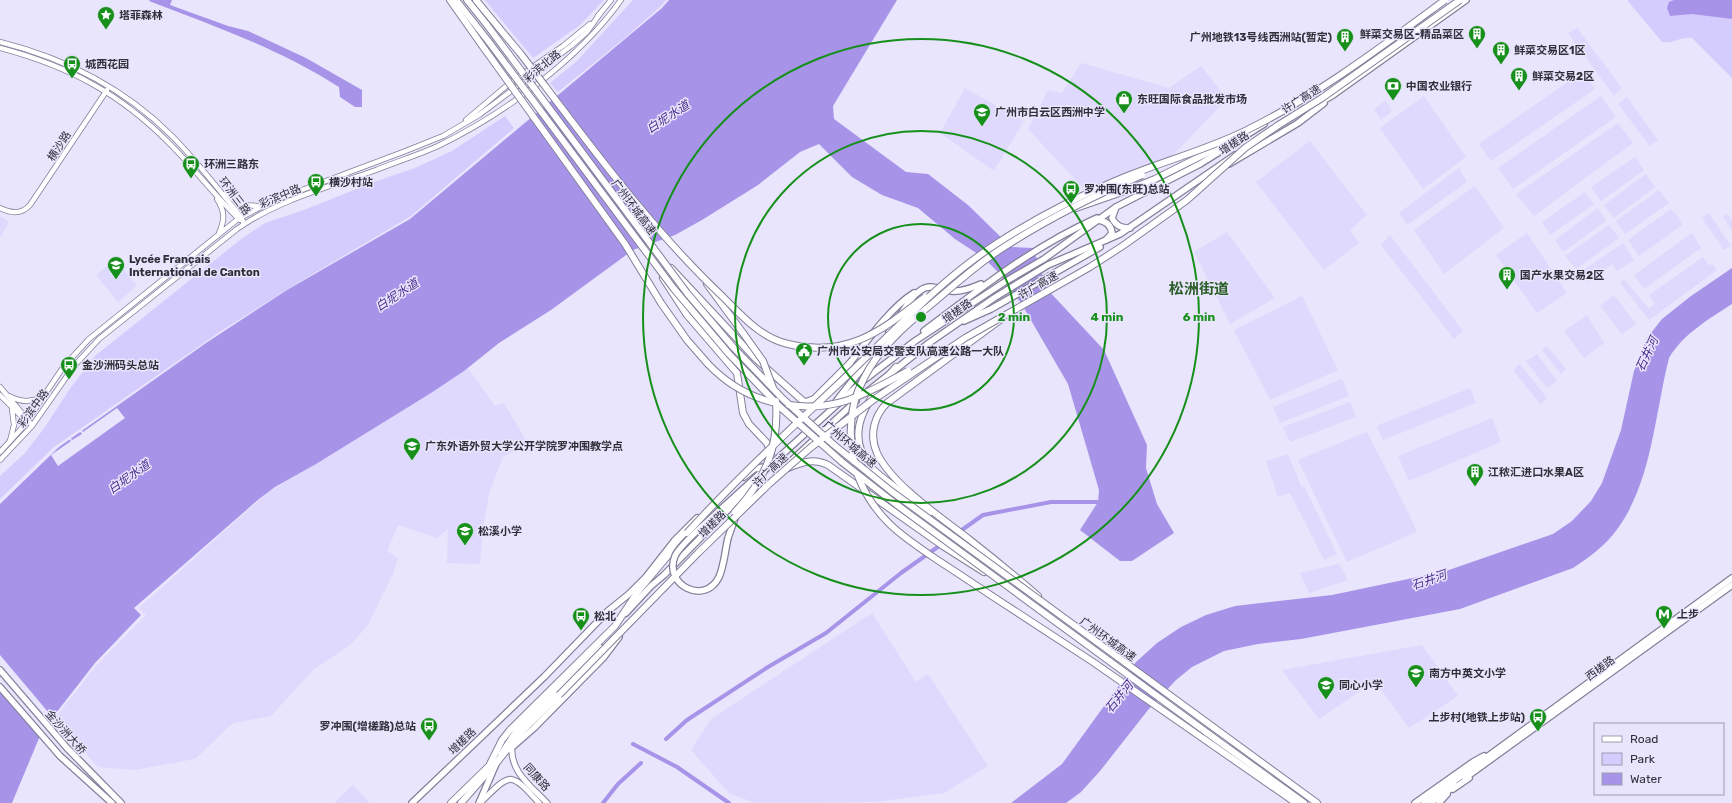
<svg xmlns="http://www.w3.org/2000/svg" width="1732" height="803" viewBox="0 0 1732 803" font-family="Rubik,'Noto Sans SC',sans-serif">
<rect width="100%" height="100%" fill="#e8e5fc"/>
<g fill="#dfd9fd">
<polygon points="1577,28 1622,88 1614,96 1568,33"/>
<polygon points="1081,63 1169,88 1201,66 1227,99 1173,155 1085,190 1028,129 1048,90 1062,93"/>
<polygon points="1583,71 1595,89 1491,161 1479,144"/>
<polygon points="965,88 1024,121 994,171 940,133"/>
<polygon points="1424,96 1466,157 1423,189 1380,128"/>
<polygon points="1601,96 1616,117 1513,189 1498,168"/>
<polygon points="1627,97 1658,140 1650,146 1618,104"/>
<polygon points="1386,100 1392,111 1381,120 1374,109"/>
<polygon points="1618,123 1633,143 1534,216 1516,194"/>
<polygon points="1310,141 1367,215 1350,230 1359,243 1324,270 1256,182"/>
<polygon points="1635,157 1644,170 1601,201 1591,187"/>
<polygon points="1459,168 1467,182 1407,225 1399,213"/>
<polygon points="1646,174 1655,187 1614,218 1604,205"/>
<polygon points="1475,186 1504,228 1444,274 1414,230"/>
<polygon points="1659,190 1669,203 1625,234 1616,221"/>
<polygon points="1585,192 1594,204 1550,235 1542,222"/>
<polygon points="1598,208 1606,221 1563,252 1555,240"/>
<polygon points="1671,209 1678,216 1682,225 1639,256 1628,240"/>
<polygon points="1709,213 1731,246 1724,250 1702,218"/>
<polygon points="1727,214 1732,220 1732,230 1723,217"/>
<polygon points="0,216 9,222 0,238"/>
<polygon points="1609,225 1619,238 1576,269 1565,256"/>
<polygon points="1227,232 1275,298 1230,324 1194,252"/>
<polygon points="1527,233 1567,293 1537,313 1496,255"/>
<polygon points="1692,233 1701,248 1644,289 1634,275"/>
<polygon points="1390,235 1463,331 1454,339 1381,245"/>
<polygon points="1623,243 1634,260 1617,271 1612,264 1587,282 1579,273"/>
<polygon points="1703,257 1709,266 1712,264 1717,270 1649,320 1620,283 1624,279 1649,309 1655,304 1649,295"/>
<polygon points="116,259 137,286 118,302 96,275"/>
<polygon points="1614,295 1636,324 1622,334 1600,306"/>
<polygon points="1302,296 1338,370 1270,400 1234,330"/>
<polygon points="1587,315 1604,343 1584,358 1564,331"/>
<polygon points="1547,346 1566,369 1561,374 1542,350"/>
<polygon points="1537,354 1557,381 1547,388 1526,361"/>
<polygon points="1520,364 1547,398 1540,404 1513,370"/>
<polygon points="468,368 495,406 504,403 528,444 503,457 490,490 483,527 480,564 447,563 448,529 437,538 398,525 387,551 398,558 393,574 368,625 350,645 313,670 271,716 233,723 195,759 134,770 98,767 55,718 96,666 146,615 139,608 267,493 431,393"/>
<polygon points="1342,379 1349,396 1280,423 1273,407"/>
<polygon points="1470,388 1476,403 1383,440 1376,426"/>
<polygon points="1350,402 1356,417 1290,442 1283,427"/>
<polygon points="1492,418 1501,442 1409,481 1398,456"/>
<polygon points="1367,432 1407,510 1417,532 1347,562 1298,460"/>
<polygon points="1288,454 1302,488 1304,486 1337,554 1324,560 1290,493 1278,497 1266,461"/>
<polygon points="1339,564 1348,580 1309,593 1300,573"/>
<polygon points="872,613 916,682 928,674 988,766 944,793 874,802 756,803 730,794 691,750 711,719"/>
<polygon points="1422,645 1458,696 1409,728 1375,681 1319,719 1282,670"/>
<polygon points="353,785 370,803 334,803"/>
</g>
<g fill="#d5ccfe">
<polygon points="485,0 604,0 580,25 533,58"/>
<polygon points="633,0 666,0 660,7 626,37 558,92 550,83 577,61"/>
<path d="M1627 0H1732V78L1692 38C1681 36 1673 44 1662 42Z"/>
<polygon points="505,116 514,128 411,216 296,284 221,331 54,447 0,499 0,476 25,453 45,427 69,390 95,356 240,240 265,223 304,210 374,182 415,168 452,151"/>
</g>
<g fill="#a794e9">
<path d="M150 0H172L170 5 228 26 248 31 306 58 362 90V107H355L340 97 339 87C280 49 214 26 149 1Z"/>
<polygon points="669,0 897,0 833,106 834,119 906,172 928,174 968,205 1011,247 1033,248 1047,289 1104,350 1147,445 1146,468 1157,504 1174,533 1132,561 1120,561 1080,530 1098,502 1099,490 1068,384 1021,303 998,272 984,258 955,239 918,208 882,195 852,177 819,144 800,152 758,185 702,220 675,235 633,250 551,310 499,343 464,371 431,393 316,464 275,487 259,499 134,608 141,615 95,663 42,731 12,803 0,803 0,504 59,447 206,343 287,290 410,219 662,8"/>
<polygon points="1674,0 1732,0 1732,19 1692,14 1670,16 1667,8 1669,2"/>
<path d="M1732 268V304C1709 319 1683 334 1669 358 1655 413 1652 481 1618 528 1606 545 1590 557 1573 568L1460 609 1301 639 1258 644 1224 651 1192 667 1176 680 1148 710 1100 771 1081 792 1066 803H1011L1062 764 1136 662 1157 643 1181 627 1206 615 1235 606 1332 595 1446 571 1553 534 1572 521 1591 501 1602 483 1621 430 1634 371 1647 338 1662 319 1691 296Z"/>
</g>
<g fill="#e8e5fc">
<polygon points="117,408 125,418 58,466 51,455 71,441 68,438 70,437 72,440 82,434 79,430 81,429 83,432"/>
<polygon points="0,655 54,719 41,737 0,690"/>
</g>
<g fill="none" stroke-linecap="round" stroke-linejoin="round">
<g stroke="#a794e9" stroke-width="4">
<polyline points="666,739 687,720 768,667 826,633 901,573 983,515 1051,502 1098,502"/>
<polyline points="633,744 677,767 729,803"/>
<polyline points="603,803 618,784 641,763"/>
</g>
<defs>
<g id="tertiary">
<polyline points="598,16 611,0"/>
<path d="M0 42C64 58 124 88 172 136 197 161 219 190 241 217L244 224"/>
<path d="M0 48C68 66 120 93 170 144 194 168 215 196 240 220"/>
<polyline points="466,120 511,82 563,46 590,24"/>
<polyline points="225,194 242,205 260,206"/>
<path d="M217 199C225 211 225 220 219 233"/>
<path d="M0 208C11 213 21 215 30 205L107 90"/>
<polyline points="0,387 30,423"/>
<polyline points="0,395 26,421"/>
<path d="M9 396C22 403 31 402 44 396"/>
<polyline points="10,441 14,425 12,409"/>
<polyline points="0,452 22,428 64,366 89,339 238,219 270,202 403,152 443,136 479,115 571,46 587,32 599,15"/>
<path d="M0 460 32 426 74 366 99 339 237 229C278 200 329 187 376 170 396 162 418 155 438 146 504 114 578 60 621 0"/>
</g>
<g id="secondary">
<path d="M512 745C509 771 531 786 547 803"/>
<path d="M480 803C511 773 509 770 539 803"/>
</g>
<g id="primary">
<polyline points="1319,103 1333,95 1466,0"/>
<polyline points="1229,164 1298,123 1324,103"/>
<path d="M1116 207 1112 218C1116 226 1121 228 1130 228"/>
<path d="M1098 220C1106 221 1111 225 1112 233L1106 240"/>
<polyline points="964,321 991,309 1100,247"/>
<path d="M924 331C980 289 1032 247 1097 218"/>
<path d="M889 332C900 319 907 299 921 290 930 283 941 290 951 291 961 292 972 288 981 284"/>
<path d="M850 363C867 341 890 308 914 293"/>
<polyline points="867,392 929,343 994,298 1048,265 1120,234 1235,155"/>
<path d="M835 403C848 385 863 369 876 350"/>
<polyline points="765,470 864,380 915,341 1003,283 1044,259 1116,207 1200,164 1264,124"/>
<polyline points="777,474 856,401"/>
<polyline points="744,477 754,469 768,466"/>
<polyline points="720,510 764,470"/>
<polyline points="728,538 735,518"/>
<polyline points="626,613 651,586 664,575 755,482"/>
<polyline points="0,670 67,748 121,803"/>
<polyline points="0,687 60,756 112,803"/>
<polyline points="510,749 534,728 603,658 619,637"/>
<polyline points="501,754 517,730 601,648"/>
<polyline points="1465,778 1732,585"/>
<polyline points="1453,789 1469,778"/>
<polyline points="412,803 544,677 608,611 629,594 646,577 675,540 697,518"/>
<polyline points="479,803 496,764"/>
<polyline points="1415,803 1473,762 1484,756"/>
<polyline points="1424,803 1732,578"/>
<polyline points="1430,803 1455,786"/>
<polyline points="1439,803 1447,794"/>
</g>
<g id="trunk">
<polyline points="451,803 489,766 502,740 510,730 615,626 639,590"/>
<polyline points="461,803 497,762"/>
</g>
<g id="motorway">
<polyline points="450,0 481,44"/>
<polyline points="456,0 489,42"/>
<polyline points="467,0 487,25"/>
<polyline points="476,0 499,28"/>
<polyline points="1076,208 1125,191 1155,179 1207,153 1233,144"/>
<polyline points="671,268 755,358 803,401 806,402 814,399 850,363"/>
<polyline points="663,278 687,315 737,373 743,413 749,424 767,443 771,453"/>
<polyline points="707,284 743,333"/>
<polyline points="661,303 687,340 708,364"/>
<path d="M1000 320 887 403C874 416 869 435 877 453 892 485 942 518 970 540 993 558 1016 577 1038 596"/>
<path d="M896 367C872 394 841 430 870 466 876 473 883 478 891 484 904 494 916 504 931 512"/>
<path d="M788 468C803 462 813 458 828 465L943 546 984 572"/>
<polyline points="639,590 687,533"/>
<polyline points="992,596 1093,662 1296,803"/>
<polyline points="1213,727 1317,803"/>
<polyline points="1206,732 1304,803"/>
<polyline points="497,762 522,731 559,695"/>
</g>
</defs>
<use href="#tertiary" stroke="#837f99" stroke-width="6"/>
<use href="#secondary" stroke="#837f99" stroke-width="7"/>
<use href="#primary" stroke="#837f99" stroke-width="8"/>
<use href="#trunk" stroke="#837f99" stroke-width="8"/>
<use href="#motorway" stroke="#837f99" stroke-width="8"/>
<use href="#tertiary" stroke="#fff" stroke-width="4.5"/>
<use href="#secondary" stroke="#fff" stroke-width="5"/>
<use href="#primary" stroke="#fff" stroke-width="5.5"/>
<use href="#trunk" stroke="#fff" stroke-width="6"/>
<use href="#motorway" stroke="#fff" stroke-width="6"/>
<defs>
<path id="primary-bridge" d="M720 510C709 521 681 543 675 556 663 585 705 606 719 577 724 566 725 551 728 538"/>
<g id="motorway-bridge">
<polyline points="487,25 687,293 733,347 783,399 834,445 891,491 1213,727"/>
<path d="M499 28 520 53C584 137 646 224 723 297 742 316 761 338 788 344 848 358 881 331 925 297"/>
<polyline points="489,42 674,289 729,354 780,407 842,462 897,505 1206,732"/>
<polyline points="481,44 625,244 661,303"/>
<polyline points="743,333 763,361 773,388"/>
<path d="M708 364C727 384 749 397 776 403"/>
<path d="M789 405C838 412 867 393 908 371"/>
<path d="M854 461C848 433 850 404 864 378 879 348 907 324 933 303 953 286 973 268 995 253 1041 222 1091 197 1142 175"/>
<path d="M858 476C874 518 903 537 939 561 956 572 974 584 992 596"/>
<path d="M735 512C766 479 779 446 776 401"/>
<path d="M687 533C739 476 796 424 852 371 897 328 943 278 996 244 1033 220 1073 199 1113 182 1156 163 1202 152 1245 131 1317 96 1381 47 1445 0"/>
<polyline points="559,695 698,553 769,484 810,448 873,400 965,338 1090,267 1124,245 1187,200 1245,148 1277,126 1322,98 1460,0"/>
</g>
</defs>
<use href="#primary-bridge" stroke="#837f99" stroke-width="8" stroke-linecap="butt"/>
<use href="#motorway-bridge" stroke="#837f99" stroke-width="8" stroke-linecap="butt"/>
<use href="#primary-bridge" stroke="#fff" stroke-width="5.5"/>
<use href="#motorway-bridge" stroke="#fff" stroke-width="6"/>
</g>
<g fill="none" stroke="#168f1b" stroke-width="2">
<circle cx="921" cy="317" r="93"/>
<circle cx="921" cy="317" r="186"/>
<circle cx="921" cy="317" r="278"/>
</g>
<defs>
<symbol id="sight-pin" viewBox="-11 -11 22 30"><path d="M0 17L-7.5 6A9.5 9.5 0 1 1 7.5 6Z" fill="#168f1b" stroke="#e8e5fc"/><path d="M0-6L1.8-2.2L6-1.7L2.9 1.2L3.7 5.4L0 3.3L-3.7 5.4L-2.9 1.2L-6-1.7L-1.8-2.2Z" fill="#fff"/></symbol>
<symbol id="building-pin" viewBox="-11 -11 22 30"><path d="M0 17L-7.5 6A9.5 9.5 0 1 1 7.5 6Z" fill="#168f1b" stroke="#e8e5fc"/><path d="M-4-6H4V6H1V3H-1V6H-4ZM-2.5-4.3h1.7v1.8h-1.7ZM.8-4.3h1.7v1.8H.8ZM-2.5-1h1.7V.8h-1.7ZM.8-1h1.7V.8H.8Z" fill="#fff"/></symbol>
<symbol id="bus-pin" viewBox="-11 -11 22 30"><path d="M0 17L-7.5 6A9.5 9.5 0 1 1 7.5 6Z" fill="#168f1b" stroke="#e8e5fc"/><path d="M-5-6H5V4H4V6H2V4H-2V6H-4V4H-5ZM-3.5-4V0h7V-4ZM-3.5 1.2v1.5H-2V1.2ZM2 1.2v1.5H3.5V1.2Z" fill="#fff"/></symbol>
<symbol id="bank-pin" viewBox="-11 -11 22 30"><path d="M0 17L-7.5 6A9.5 9.5 0 1 1 7.5 6Z" fill="#168f1b" stroke="#e8e5fc"/><path d="M-6-4H6V4H-6ZM0-2.3a2.3 2.3 0 1 0 0 4.6a2.3 2.3 0 1 0 0-4.6Z" fill="#fff"/></symbol>
<symbol id="shop-pin" viewBox="-11 -11 22 30"><path d="M0 17L-7.5 6A9.5 9.5 0 1 1 7.5 6Z" fill="#168f1b" stroke="#e8e5fc"/><path d="M-5-2.5h2.3a2.7 3.5 0 0 1 5.4 0H5L5.5 6h-11ZM-1.5-2.5h3a1.5 2.3 0 0 0-3 0Z" fill="#fff"/></symbol>
<symbol id="school-pin" viewBox="-11 -11 22 30"><path d="M0 17L-7.5 6A9.5 9.5 0 1 1 7.5 6Z" fill="#168f1b" stroke="#e8e5fc"/><path d="M0-5L7-2L0 1L-7-2ZM-4 1L0 2.5L4 1V4Q0 6-4 4Z" fill="#fff"/></symbol>
<symbol id="civic-pin" viewBox="-11 -11 22 30"><path d="M0 17L-7.5 6A9.5 9.5 0 1 1 7.5 6Z" fill="#168f1b" stroke="#e8e5fc"/><path d="M-.6-6.5H3V-4.5H.6V-3L4-1V1h2V6H-6V1h2V-1L-.6-3ZM-1.2 2.5V6h2.4V2.5Z" fill="#fff"/></symbol>
<symbol id="university-pin" viewBox="-11 -11 22 30"><path d="M0 17L-7.5 6A9.5 9.5 0 1 1 7.5 6Z" fill="#168f1b" stroke="#e8e5fc"/><path d="M0-5L7-2L0 1L-7-2ZM-4 1L0 2.5L4 1V4Q0 6-4 4Z" fill="#fff"/></symbol>
<symbol id="metro-pin" viewBox="-11 -11 22 30"><path d="M0 17L-7.5 6A9.5 9.5 0 1 1 7.5 6Z" fill="#168f1b" stroke="#e8e5fc"/><path d="M-5.5 5V-5H-3L0 0L3-5H5.5V5H3V-.5L0 4L-3-.5V5Z" fill="#fff"/></symbol>
</defs>
<g fill-rule="evenodd">
<use href="#sight-pin" x="96" y="5" width="20" height="27"/>
<use href="#building-pin" x="1467" y="24" width="20" height="27"/>
<use href="#building-pin" x="1335" y="27" width="20" height="27"/>
<use href="#building-pin" x="1491" y="40" width="20" height="27"/>
<use href="#bus-pin" x="62" y="54" width="20" height="27"/>
<use href="#building-pin" x="1509" y="66" width="20" height="27"/>
<use href="#bank-pin" x="1383" y="76" width="20" height="27"/>
<use href="#shop-pin" x="1114" y="89" width="20" height="27"/>
<use href="#school-pin" x="972" y="102" width="20" height="27"/>
<use href="#bus-pin" x="181" y="154" width="20" height="27"/>
<use href="#bus-pin" x="306" y="172" width="20" height="27"/>
<use href="#bus-pin" x="1061" y="179" width="20" height="27"/>
<use href="#school-pin" x="106" y="255" width="20" height="27"/>
<use href="#building-pin" x="1497" y="265" width="20" height="27"/>
<use href="#civic-pin" x="794" y="341" width="20" height="27"/>
<use href="#bus-pin" x="59" y="355" width="20" height="27"/>
<use href="#university-pin" x="402" y="436" width="20" height="27"/>
<use href="#building-pin" x="1465" y="462" width="20" height="27"/>
<use href="#school-pin" x="455" y="521" width="20" height="27"/>
<use href="#metro-pin" x="1654" y="604" width="20" height="27"/>
<use href="#bus-pin" x="571" y="606" width="20" height="27"/>
<use href="#school-pin" x="1406" y="663" width="20" height="27"/>
<use href="#school-pin" x="1316" y="675" width="20" height="27"/>
<use href="#bus-pin" x="1528" y="707" width="20" height="27"/>
<use href="#bus-pin" x="419" y="716" width="20" height="27"/>
</g>
<g text-anchor="middle" stroke-width="3" stroke-linejoin="round" paint-order="stroke">
<g font-size="11" font-weight="bold" fill="#302f3a" stroke="#e8e5fc" text-anchor="start">
<text x="119" y="19">塔菲森林</text>
<text x="1464" y="38" text-anchor="end">鲜菜交易区-精品菜区</text>
<text x="1332" y="41" text-anchor="end">广州地铁13号线西洲站(暂定)</text>
<text x="1514" y="54">鲜菜交易区1区</text>
<text x="85" y="68">城西花园</text>
<text x="1532" y="80">鲜菜交易2区</text>
<text x="1406" y="90">中国农业银行</text>
<text x="1137" y="103">东旺国际食品批发市场</text>
<text x="995" y="116">广州市白云区西洲中学</text>
<text x="204" y="168">环洲三路东</text>
<text x="329" y="186">横沙村站</text>
<text x="1084" y="193">罗冲围(东旺)总站</text>
<text x="129" y="263">Lycée Français<tspan x="129" dy="13">International de Canton</tspan></text>
<text x="1520" y="279">国产水果交易2区</text>
<text x="817" y="355">广州市公安局交警支队高速公路一大队</text>
<text x="82" y="369">金沙洲码头总站</text>
<text x="425" y="450">广东外语外贸大学公开学院罗冲围教学点</text>
<text x="1488" y="476">江秾汇进口水果A区</text>
<text x="478" y="535">松溪小学</text>
<text x="1677" y="618">上步</text>
<text x="594" y="620">松北</text>
<text x="1429" y="677">南方中英文小学</text>
<text x="1339" y="689">同心小学</text>
<text x="1525" y="721" text-anchor="end">上步村(地铁上步站)</text>
<text x="416" y="730" text-anchor="end">罗冲围(增槎路)总站</text>
</g>
<g font-size="11" fill="#302f3a" stroke="#e8e5fc">
<text transform="translate(542 66) rotate(-39)" y="4">彩滨北路</text>
<text transform="translate(1301 99) rotate(-32)" y="4">许广高速</text>
<text transform="translate(1234 143) rotate(-33)" y="4">增槎路</text>
<text transform="translate(59 146) rotate(-57)" y="4">横沙路</text>
<text transform="translate(235 196) rotate(53)" y="4">环洲三路</text>
<text transform="translate(280 196) rotate(-23)" y="4">彩滨中路</text>
<text transform="translate(634 207) rotate(53)" y="4">广州环城高速</text>
<text transform="translate(1038 285) rotate(-30)" y="4">许广高速</text>
<text transform="translate(957 311) rotate(-35)" y="4">增槎路</text>
<text transform="translate(33 408) rotate(-54)" y="4">彩滨中路</text>
<text transform="translate(850 444) rotate(40)" y="4">广州环城高速</text>
<text transform="translate(770 470) rotate(-43)" y="4">许广高速</text>
<text transform="translate(712 524) rotate(-45)" y="4">增槎路</text>
<text transform="translate(1108 639) rotate(36)" y="4">广州环城高速</text>
<text transform="translate(1600 668) rotate(-36)" y="4">西槎路</text>
<text transform="translate(66 732) rotate(48)" y="4">金沙洲大桥</text>
<text transform="translate(462 741) rotate(-44)" y="4">增槎路</text>
<text transform="translate(537 777) rotate(48)" y="4">同康路</text>
</g>
<g font-size="12" font-style="italic" fill="#4d2e8f" stroke="#e8e5fc">
<text transform="translate(668 117) rotate(-33)" y="4">白坭水道</text>
<text transform="translate(397 295) rotate(-33)" y="4">白坭水道</text>
<text transform="translate(1647 354) rotate(-65)" y="4">石井河</text>
<text transform="translate(129 477) rotate(-35)" y="4">白坭水道</text>
<text transform="translate(1429 580) rotate(-19)" y="4">石井河</text>
<text transform="translate(1119 697) rotate(-51)" y="4">石井河</text>
</g>
<g font-size="15" font-weight="bold" fill="#2b5e29" stroke="#e8e5fc">
<text x="1199" y="294">松洲街道</text>
</g>
</g>
<circle cx="921" cy="317" r="6" fill="#168f1b" stroke="#e8e5fc" stroke-width="2"/>
<g font-size="12" text-anchor="middle" font-weight="bold" fill="#168f1b" stroke="#e8e5fc" stroke-width="3" stroke-linejoin="round" paint-order="stroke">
<text x="1014" y="321">2 min</text>
<text x="1107" y="321">4 min</text>
<text x="1199" y="321">6 min</text>
</g>
<rect x="1594" y="723" width="130" height="72" fill="#e8e5fc" stroke="#9e9cae"/>
<rect x="1602" y="736" width="20" height="6" fill="#ffffff" stroke="#9e9cae"/>
<text x="1630" y="743" font-size="12" fill="#302f3a">Road</text>
<rect x="1602" y="753" width="20" height="12" fill="#d5ccfe" stroke="#9e9cae"/>
<text x="1630" y="763" font-size="12" fill="#302f3a">Park</text>
<rect x="1602" y="773" width="20" height="12" fill="#a794e9" stroke="#9e9cae"/>
<text x="1630" y="783" font-size="12" fill="#302f3a">Water</text>
</svg>
